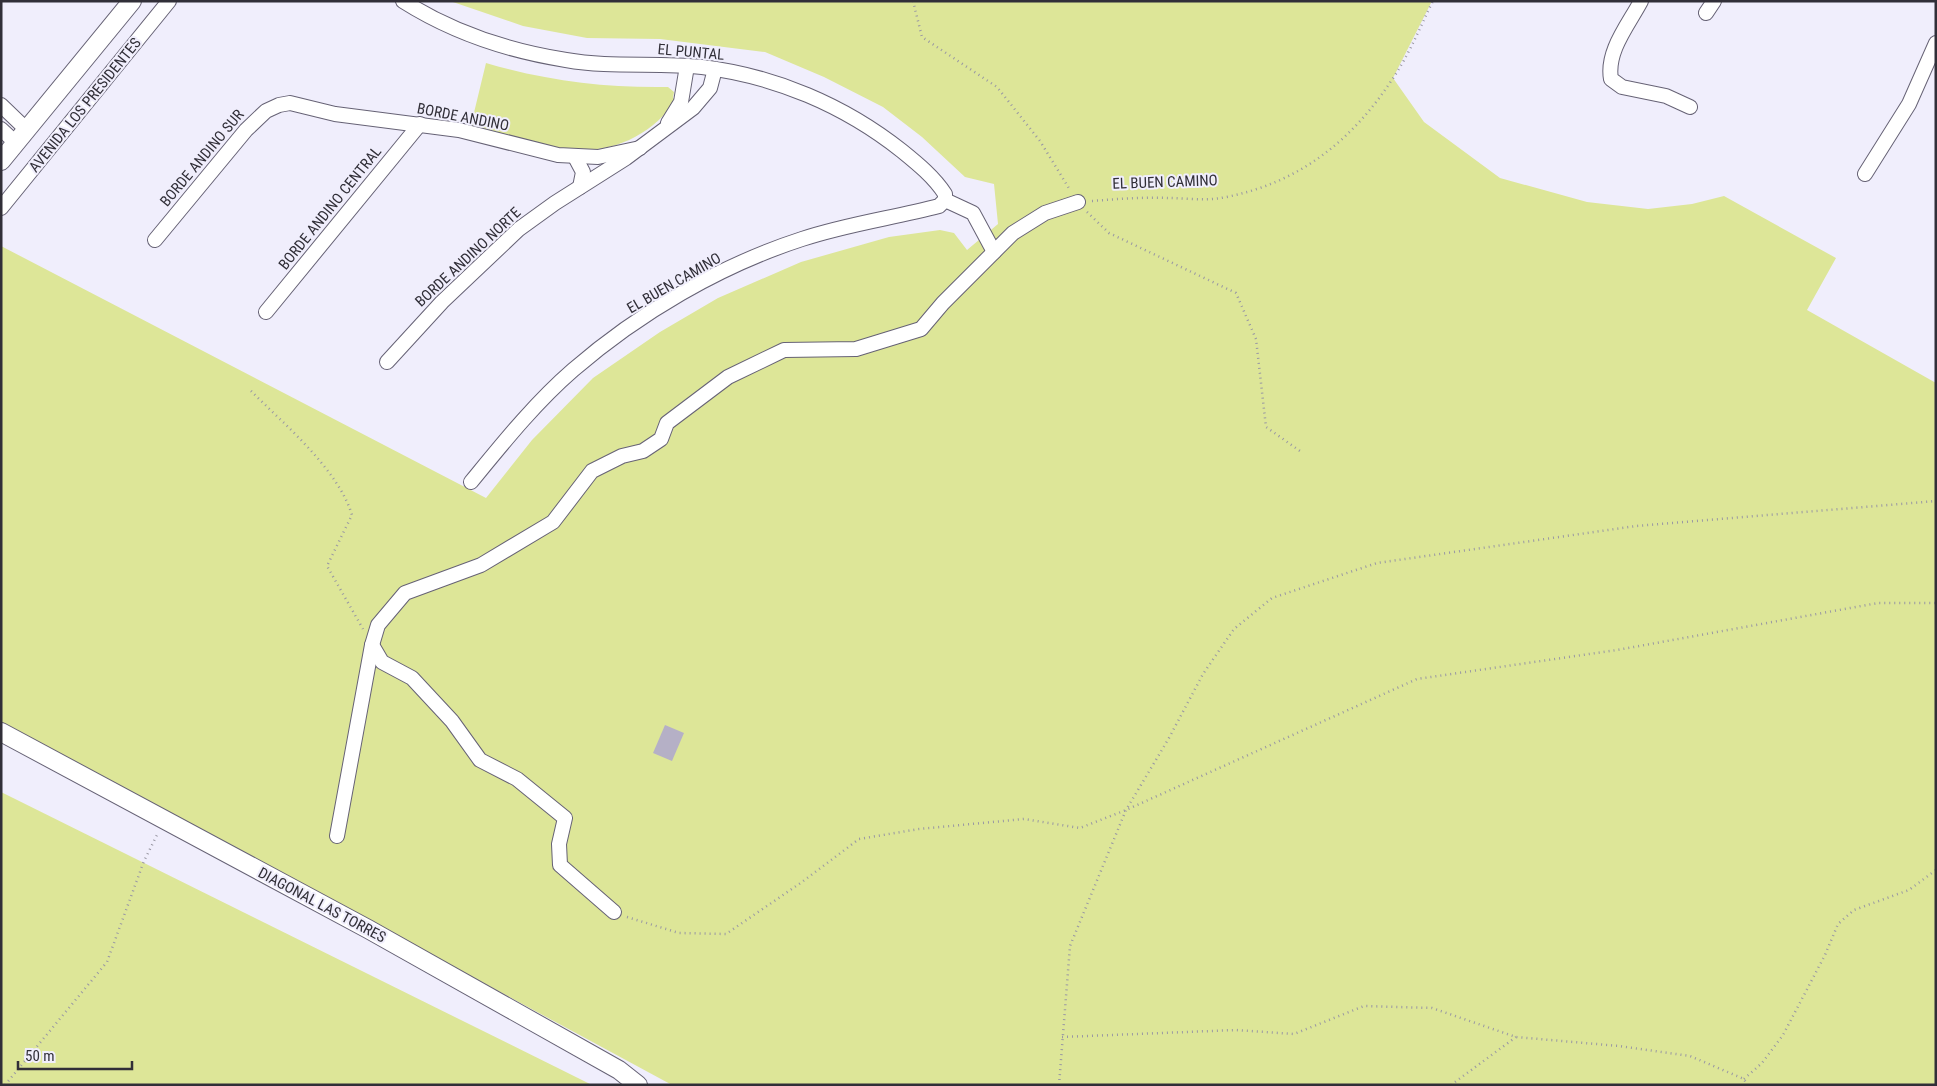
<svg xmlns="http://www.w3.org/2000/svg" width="1937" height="1086" viewBox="0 0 1937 1086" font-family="'Roboto Condensed',sans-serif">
<rect width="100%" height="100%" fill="#f0eefc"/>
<g fill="#dde698">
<polygon points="450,1 1432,1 1393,78 1424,122 1500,178 1587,202 1648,209 1692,204 1724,196 1836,258 1807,310 1936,383 1936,1085 672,1085 1,722 1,246 486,498 532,440 593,378 660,332 718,298 801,262 889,237 940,230 954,233 967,250 998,224 994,184 965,177 922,137 883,107 824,77 765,52 660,39 587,38 523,26"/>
<path d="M486 63C547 81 605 88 668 87L674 92 673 98 676 99C652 138 604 157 560 148 530 143 500 132 471 125Z"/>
<polygon points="1,792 592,1085 1,1085"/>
</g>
<polygon fill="#b5b0c6" points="665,725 684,733 672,761 653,753"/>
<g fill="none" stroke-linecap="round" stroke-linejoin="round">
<defs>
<g id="minor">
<path d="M403 1C452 32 509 51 566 60 611 68 657 62 702 67 775 76 844 105 902 151 918 164 934 177 945 194V200"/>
<path d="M1641 1C1629 24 1606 51 1611 79L1622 87 1666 96 1690 107"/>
<polyline points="1706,13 1714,1"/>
<polyline points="1,105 27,130"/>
<polyline points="668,123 681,102 687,66"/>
<polyline points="1,129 16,143"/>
<polyline points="575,157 583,172 580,187"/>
<polyline points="1865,174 1909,104 1936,43"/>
<polyline points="945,200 973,213 994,252"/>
<polyline points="1,208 169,1"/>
<polyline points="155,240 246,130 266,111 279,105 290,103 335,114 459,130 558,155 598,157 640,148"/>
<polyline points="266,312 420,124"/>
<polyline points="387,362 442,302 519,229 555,203 626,158 693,108 710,88 715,69"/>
<path d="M471 482C503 443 535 403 573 370 639 313 719 266 802 239 847 224 893 218 939 206L945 200"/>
<polyline points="372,645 382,662 412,678 452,721 480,760 517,779 565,818 559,844 560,865 614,912"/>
<polyline points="337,836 372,645 378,625 405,593 481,565 553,522 592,471 622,456 643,451 661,439 667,423 728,377 784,350 856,349 921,329 943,303 1013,233 1045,213 1078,202"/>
</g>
<g id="tertiary">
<polyline points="1,161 132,1"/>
<polyline points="1,732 368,929 619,1070 638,1085"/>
</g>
</defs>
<use href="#minor" stroke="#666275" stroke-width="16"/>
<use href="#tertiary" stroke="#666275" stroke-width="20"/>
<g stroke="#9997a3" stroke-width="2.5" stroke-dasharray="1 4" stroke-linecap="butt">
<polyline points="913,1 922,37 997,87 1040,141 1070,190"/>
<path d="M1092 201C1117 199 1142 197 1167 198 1184 198 1204 201 1221 198 1300 184 1355 139 1397 72 1411 50 1421 25 1433 1"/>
<polyline points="1087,212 1109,233 1236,293 1256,339 1266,427 1300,451"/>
<path d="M251 391C285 425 338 469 352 515L327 566 363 629"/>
<polyline points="627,917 679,933 726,934 802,882 859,839 919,829 1024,819 1080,828 1126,810 1417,679 1617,650 1878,603 1936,603"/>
<polyline points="1062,1037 1236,1030 1294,1034 1364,1006 1432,1008 1516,1037 1619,1046 1690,1056 1744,1079 1747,1085"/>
<polyline points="1744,1079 1762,1063 1783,1035 1825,955 1838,924 1854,910 1909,890 1936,870"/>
<polyline points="5,1085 107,962 144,861 158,833"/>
<polyline points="1059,1085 1070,946 1126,810 1169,738 1203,674 1234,629 1272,598 1377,563 1636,526 1936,501"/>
<polyline points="1451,1085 1516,1037"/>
</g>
<use href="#minor" stroke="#fff" stroke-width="14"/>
<use href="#tertiary" stroke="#fff" stroke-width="18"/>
</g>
<g text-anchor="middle" stroke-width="4" stroke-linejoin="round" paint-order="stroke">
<g font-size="15" fill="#312f38" stroke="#f0eefc">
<text transform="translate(691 52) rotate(5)" y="5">EL PUNTAL</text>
<text transform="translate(85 105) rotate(-51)" y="5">AVENIDA LOS PRESIDENTES</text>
<text transform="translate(463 117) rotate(11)" y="5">BORDE ANDINO</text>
<text transform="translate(202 158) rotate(-50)" y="5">BORDE ANDINO SUR</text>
<text transform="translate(1165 182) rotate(-2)" y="5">EL BUEN CAMINO</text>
<text transform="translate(330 208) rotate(-51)" y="5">BORDE ANDINO CENTRAL</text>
<text transform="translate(468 257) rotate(-43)" y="5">BORDE ANDINO NORTE</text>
<text transform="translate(674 283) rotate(-30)" y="5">EL BUEN CAMINO</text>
<text transform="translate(322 905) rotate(28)" y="5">DIAGONAL LAS TORRES</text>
</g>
</g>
<rect width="1937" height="1086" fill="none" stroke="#312f38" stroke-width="5"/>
<path d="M18 1061v8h114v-8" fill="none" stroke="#312f38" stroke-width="2.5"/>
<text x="25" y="1061" font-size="15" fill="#312f38" stroke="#f0eefc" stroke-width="4" paint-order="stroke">50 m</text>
</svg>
